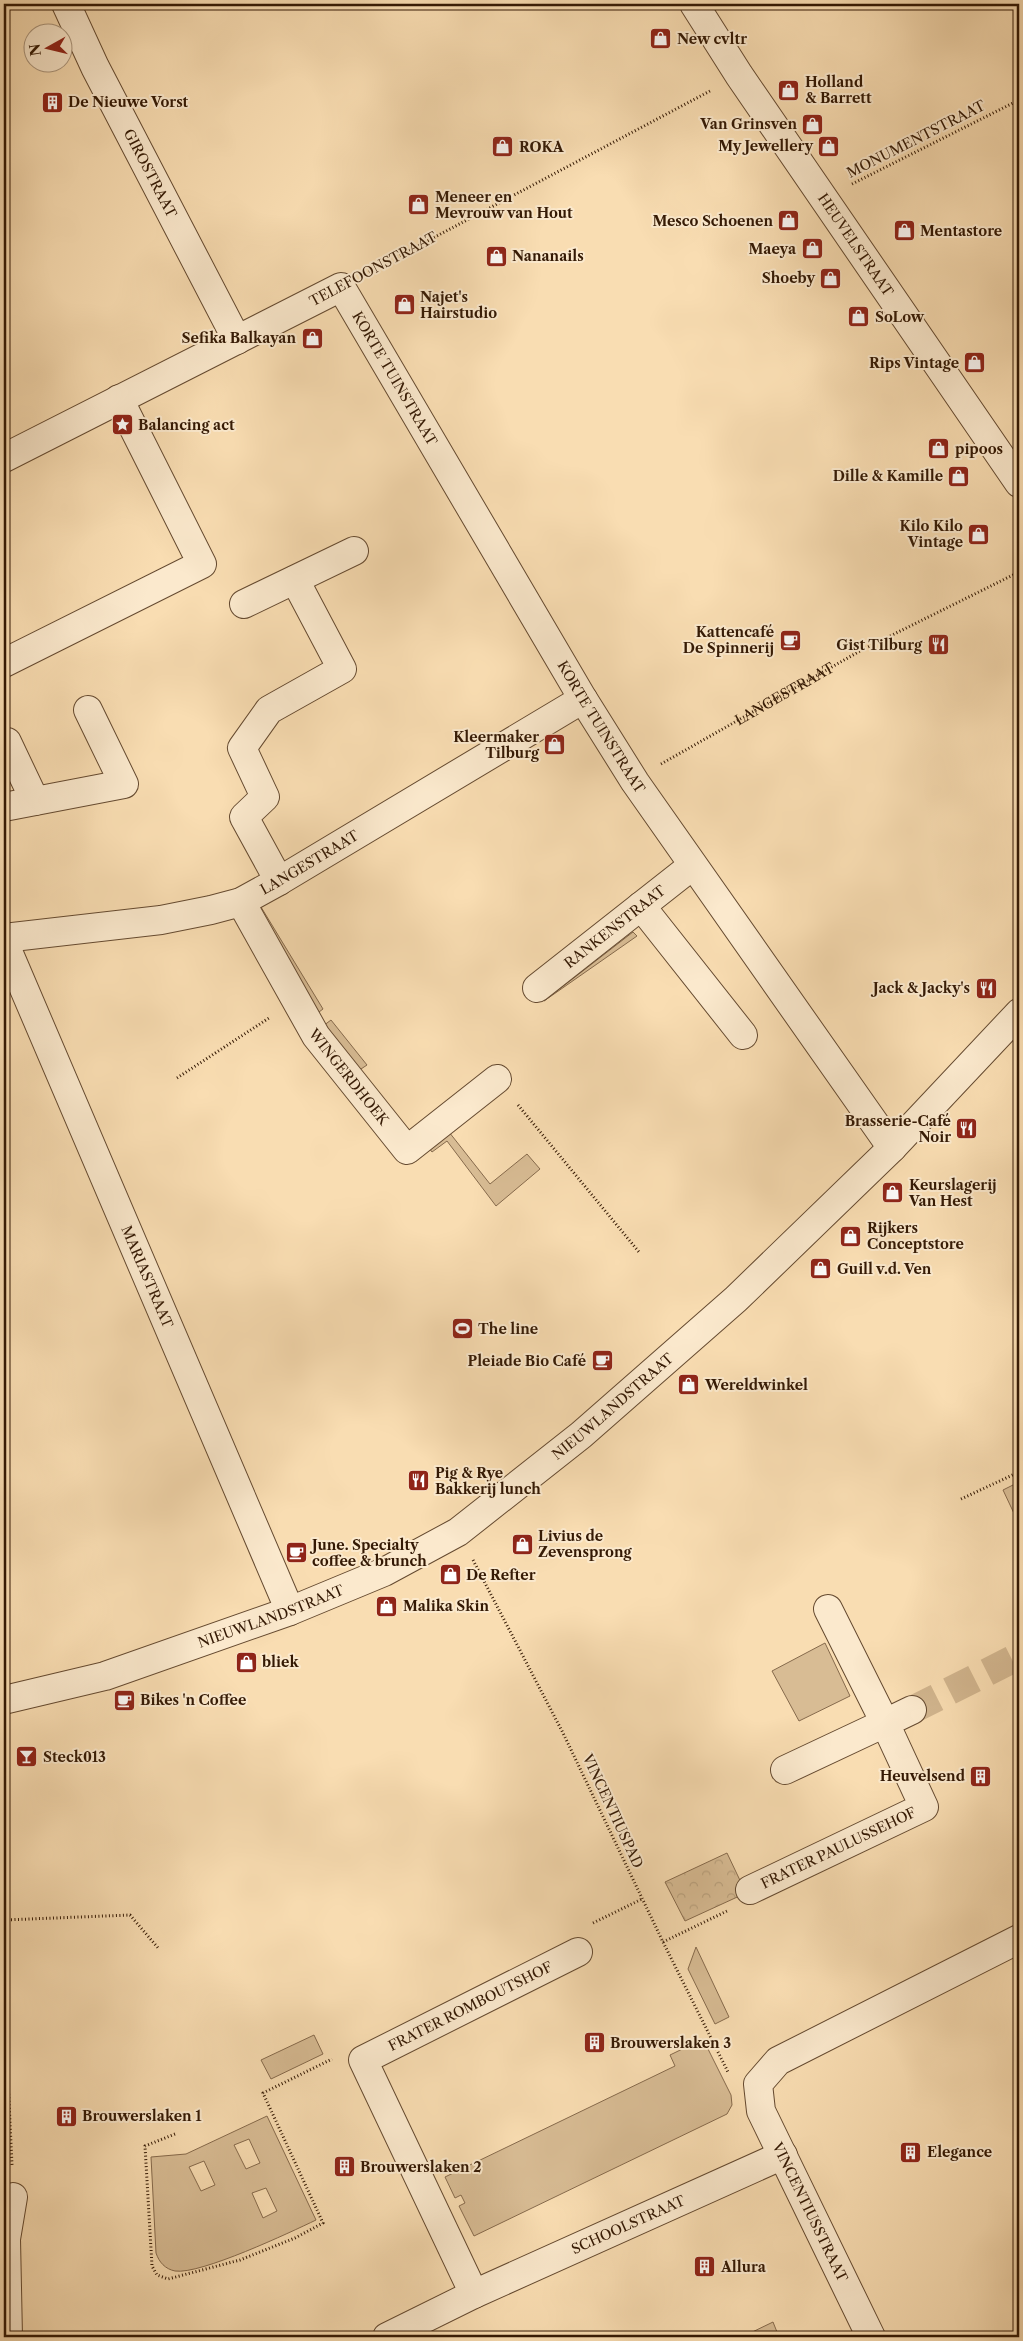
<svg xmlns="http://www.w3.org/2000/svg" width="1023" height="2341" viewBox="0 0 1023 2341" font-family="'Libre Caslon Text',serif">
<defs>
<pattern id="park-crowns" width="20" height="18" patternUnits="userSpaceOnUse" patternTransform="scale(1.25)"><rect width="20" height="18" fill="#d8bc94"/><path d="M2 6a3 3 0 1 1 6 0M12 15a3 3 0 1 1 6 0" fill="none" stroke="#baa17e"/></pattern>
</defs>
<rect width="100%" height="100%" fill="#f9ddb2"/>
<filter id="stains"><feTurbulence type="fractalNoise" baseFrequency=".004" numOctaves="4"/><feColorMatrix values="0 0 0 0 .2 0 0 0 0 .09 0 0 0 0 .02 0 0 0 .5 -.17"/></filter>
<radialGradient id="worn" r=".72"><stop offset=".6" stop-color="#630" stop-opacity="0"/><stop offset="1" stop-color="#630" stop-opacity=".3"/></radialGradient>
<g fill="#d8bc94" stroke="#866a4c" fill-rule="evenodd">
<polygon points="261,907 323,1009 315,1015 258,909"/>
<polygon points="633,932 637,936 544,1001"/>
<polygon points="331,1020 367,1065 358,1071 323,1026"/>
<polygon points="449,1132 490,1184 527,1154 540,1169 496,1206 447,1141 432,1152 429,1148"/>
<polygon points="1019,1482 1019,1524 1003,1490"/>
<polygon points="825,1643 850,1696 799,1721 772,1671"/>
<polygon points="696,1947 729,2017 715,2024 688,1969"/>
<polygon points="314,2035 323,2054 271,2079 261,2060"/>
<polygon points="703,2039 731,2095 732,2105 727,2114 474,2236 459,2206 465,2203 461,2195 455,2198 445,2177 675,2066 670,2055"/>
<path d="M267 2116 316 2220C291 2232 200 2275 175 2271 165 2269 159 2262 156 2253L151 2157 186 2154ZM249 2139 260 2163 246 2169 234 2145ZM204 2161 215 2185 201 2191 189 2167ZM266 2188 277 2211 263 2218 252 2193Z"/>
</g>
<g fill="url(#park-crowns)" stroke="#866a4c">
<polygon points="727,1853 746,1893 685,1921 665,1882"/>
<polygon points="773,2322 779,2337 742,2337"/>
</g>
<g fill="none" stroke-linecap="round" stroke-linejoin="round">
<polyline stroke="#d2b68f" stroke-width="28" stroke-dasharray="28 14" stroke-linecap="butt" points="912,1710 1019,1656"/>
<defs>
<g id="minor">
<path id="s2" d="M66 4 95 67 237 340"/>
<path id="s3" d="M694 4 739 75 1019 483"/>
<path id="s4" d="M4 458 341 287 583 699 635 782 892 1148"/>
<polyline points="244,604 354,551"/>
<polyline points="4,663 202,564 119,399"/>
<polyline points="7,742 35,801"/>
<polyline points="4,807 124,784 88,710"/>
<polyline points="279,881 244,817 265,797 242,748 269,710 342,669 295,580"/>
<path id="s5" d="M241 902 316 1036 407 1150 497 1079"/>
<polyline points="641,906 743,1035"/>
<path id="s6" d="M4 938 161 920 211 910 241 902 279 881 583 699"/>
<path id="s7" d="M4 942 290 1611"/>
<path id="s8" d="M537 988 692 866"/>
<path id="s9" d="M4 1700 105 1676 290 1611 384 1572 458 1532 581 1435 736 1299 892 1148 1019 1013"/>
<polyline points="785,1770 885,1723 828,1609"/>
<path id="s10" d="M750 1890 924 1807 885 1723 912 1710"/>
<path id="s11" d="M474 2294 363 2060 578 1952"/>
<polyline points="8,2337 6,2239 13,2197"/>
<path id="s12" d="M387 2337 474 2294 783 2155"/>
<polyline points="871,2337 761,2111 758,2084 778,2061 1019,1939"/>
</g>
</defs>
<use href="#minor" stroke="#654a30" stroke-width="30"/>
<g stroke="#341904" stroke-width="3" stroke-dasharray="1 2.5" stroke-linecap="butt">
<polyline points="852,184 1019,100"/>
<polyline points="369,272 710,91"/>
<path id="s1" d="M661 764 860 651 1019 572"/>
<polyline points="177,1078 269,1018"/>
<polyline points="518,1105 639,1252"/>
<polyline points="961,1499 1019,1472"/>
<polyline points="473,1560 563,1733 663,1942 728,2072"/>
<polyline points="4,1920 130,1915 159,1949"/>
<polyline points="593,1923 642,1899"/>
<polyline points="663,1942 727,1911"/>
<polyline points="4,1996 12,2165"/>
<polyline points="175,2134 145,2146 152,2266 157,2275 168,2279 240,2260 295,2238 323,2223 263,2093 332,2059"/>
</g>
<use href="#minor" stroke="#fbe9cd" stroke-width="28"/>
</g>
<defs>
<symbol id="shop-square" viewBox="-11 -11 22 22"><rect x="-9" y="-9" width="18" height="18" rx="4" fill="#8f2418" stroke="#fbe9cd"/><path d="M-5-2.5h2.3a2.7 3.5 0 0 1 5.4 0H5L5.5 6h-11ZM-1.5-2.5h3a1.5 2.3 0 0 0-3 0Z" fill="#fff"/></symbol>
<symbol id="building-square" viewBox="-11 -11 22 22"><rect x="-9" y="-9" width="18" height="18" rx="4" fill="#8f2418" stroke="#fbe9cd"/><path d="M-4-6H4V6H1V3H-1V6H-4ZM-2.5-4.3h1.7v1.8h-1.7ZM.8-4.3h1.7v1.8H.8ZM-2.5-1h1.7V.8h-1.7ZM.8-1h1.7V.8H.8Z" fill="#fff"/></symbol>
<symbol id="sight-square" viewBox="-11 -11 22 22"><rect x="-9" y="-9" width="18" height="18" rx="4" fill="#8f2418" stroke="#fbe9cd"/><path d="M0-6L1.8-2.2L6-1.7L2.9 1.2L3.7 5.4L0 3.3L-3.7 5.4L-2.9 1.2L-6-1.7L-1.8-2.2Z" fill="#fff"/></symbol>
<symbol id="cafe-square" viewBox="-11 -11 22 22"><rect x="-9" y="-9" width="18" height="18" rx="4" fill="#8f2418" stroke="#fbe9cd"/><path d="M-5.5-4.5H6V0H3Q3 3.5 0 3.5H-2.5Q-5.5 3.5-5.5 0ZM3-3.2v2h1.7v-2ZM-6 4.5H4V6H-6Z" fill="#fff"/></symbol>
<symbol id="restaurant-square" viewBox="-11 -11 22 22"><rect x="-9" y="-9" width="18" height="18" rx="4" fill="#8f2418" stroke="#fbe9cd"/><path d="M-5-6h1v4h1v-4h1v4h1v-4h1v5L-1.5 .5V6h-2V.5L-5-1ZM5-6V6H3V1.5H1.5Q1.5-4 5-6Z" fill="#fff"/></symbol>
<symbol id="stadium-square" viewBox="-11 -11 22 22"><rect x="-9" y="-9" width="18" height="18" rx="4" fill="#8f2418" stroke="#fbe9cd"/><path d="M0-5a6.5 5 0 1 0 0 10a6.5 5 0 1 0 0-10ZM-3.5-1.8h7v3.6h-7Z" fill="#fff"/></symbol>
<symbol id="bar-square" viewBox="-11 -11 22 22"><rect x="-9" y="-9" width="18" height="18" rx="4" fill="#8f2418" stroke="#fbe9cd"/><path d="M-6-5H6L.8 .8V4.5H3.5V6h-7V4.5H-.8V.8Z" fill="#fff"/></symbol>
</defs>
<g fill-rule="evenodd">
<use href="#shop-square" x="648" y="26" width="25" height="25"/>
<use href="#shop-square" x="776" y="78" width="25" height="25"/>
<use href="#building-square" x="40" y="90" width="25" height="25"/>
<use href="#shop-square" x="800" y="112" width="25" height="25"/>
<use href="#shop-square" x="816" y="134" width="25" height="25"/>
<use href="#shop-square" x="490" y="134" width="25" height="25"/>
<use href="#shop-square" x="406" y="192" width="25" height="25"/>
<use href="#shop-square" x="776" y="208" width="25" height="25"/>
<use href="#shop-square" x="892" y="218" width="25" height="25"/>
<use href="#shop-square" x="800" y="236" width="25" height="25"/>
<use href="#shop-square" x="484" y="244" width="25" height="25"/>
<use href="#shop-square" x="818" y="266" width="25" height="25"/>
<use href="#shop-square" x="392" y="292" width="25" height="25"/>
<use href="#shop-square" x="846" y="304" width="25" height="25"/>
<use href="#shop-square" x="300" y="326" width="25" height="25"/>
<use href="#shop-square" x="962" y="350" width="25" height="25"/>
<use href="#sight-square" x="110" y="412" width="25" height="25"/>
<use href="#shop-square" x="926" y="436" width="25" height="25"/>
<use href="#shop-square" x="946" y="464" width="25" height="25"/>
<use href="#shop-square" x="966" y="522" width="25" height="25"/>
<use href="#cafe-square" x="778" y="628" width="25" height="25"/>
<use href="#restaurant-square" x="926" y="632" width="25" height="25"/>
<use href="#shop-square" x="542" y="732" width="25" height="25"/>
<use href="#restaurant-square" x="974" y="976" width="25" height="25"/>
<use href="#restaurant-square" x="954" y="1116" width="25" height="25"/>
<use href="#shop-square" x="880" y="1180" width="25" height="25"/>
<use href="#shop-square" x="838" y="1224" width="25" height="25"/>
<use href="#shop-square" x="808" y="1256" width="25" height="25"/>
<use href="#stadium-square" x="450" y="1316" width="25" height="25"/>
<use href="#cafe-square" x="590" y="1348" width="25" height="25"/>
<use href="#shop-square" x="676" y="1372" width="25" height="25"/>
<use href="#restaurant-square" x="406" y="1468" width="25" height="25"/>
<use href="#shop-square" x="510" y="1532" width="25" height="25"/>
<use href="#cafe-square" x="284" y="1540" width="25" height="25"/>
<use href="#shop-square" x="438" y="1562" width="25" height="25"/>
<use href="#shop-square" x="374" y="1594" width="25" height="25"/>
<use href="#shop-square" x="234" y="1650" width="25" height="25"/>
<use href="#cafe-square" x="112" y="1688" width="25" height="25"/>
<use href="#bar-square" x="14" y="1744" width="25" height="25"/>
<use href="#building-square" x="968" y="1764" width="25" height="25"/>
<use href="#building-square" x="582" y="2030" width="25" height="25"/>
<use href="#building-square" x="54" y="2104" width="25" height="25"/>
<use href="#building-square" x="898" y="2140" width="25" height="25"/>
<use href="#building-square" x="332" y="2154" width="25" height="25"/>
<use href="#building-square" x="692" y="2254" width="25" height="25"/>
</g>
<g text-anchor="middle" stroke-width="4" stroke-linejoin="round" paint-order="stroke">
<g font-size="14" font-weight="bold" fill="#341904" stroke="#fbe9cd" text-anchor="start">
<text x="677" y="44">New cvltr</text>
<text x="805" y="87">Holland<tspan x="805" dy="16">&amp; Barrett</tspan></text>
<text x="68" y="107">De Nieuwe Vorst</text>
<text x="797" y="129" text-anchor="end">Van Grinsven</text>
<text x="813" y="151" text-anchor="end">My Jewellery</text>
<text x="519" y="152">ROKA</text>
<text x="435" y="202">Meneer en<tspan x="435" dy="16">Mevrouw van Hout</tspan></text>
<text x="773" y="226" text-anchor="end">Mesco Schoenen</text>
<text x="920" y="236">Mentastore</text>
<text x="796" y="254" text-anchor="end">Maeya</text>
<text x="512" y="261">Nananails</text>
<text x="815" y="283" text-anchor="end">Shoeby</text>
<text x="420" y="302">Najet's<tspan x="420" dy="16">Hairstudio</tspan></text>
<text x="875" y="322">SoLow</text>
<text x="296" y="343" text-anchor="end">Sefika Balkayan</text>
<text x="959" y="368" text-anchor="end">Rips Vintage</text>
<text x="138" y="430">Balancing act</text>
<text x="955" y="454">pipoos</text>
<text x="943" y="481" text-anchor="end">Dille &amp; Kamille</text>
<text x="963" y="531" text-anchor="end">Kilo Kilo<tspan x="963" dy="16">Vintage</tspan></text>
<text x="774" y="637" text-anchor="end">Kattencafé<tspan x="774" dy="16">De Spinnerij</tspan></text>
<text x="922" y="650" text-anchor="end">Gist Tilburg</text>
<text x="539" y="742" text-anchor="end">Kleermaker<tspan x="539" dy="16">Tilburg</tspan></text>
<text x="970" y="993" text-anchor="end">Jack &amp; Jacky's</text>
<text x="951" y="1126" text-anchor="end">Brasserie-Café<tspan x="951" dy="16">Noir</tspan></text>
<text x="909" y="1190">Keurslagerij<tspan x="909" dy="16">Van Hest</tspan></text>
<text x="867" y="1233">Rijkers<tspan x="867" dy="16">Conceptstore</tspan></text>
<text x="837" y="1274">Guill v.d. Ven</text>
<text x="478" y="1334">The line</text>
<text x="586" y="1366" text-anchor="end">Pleiade Bio Café</text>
<text x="705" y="1390">Wereldwinkel</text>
<text x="435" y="1478">Pig &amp; Rye<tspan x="435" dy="16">Bakkerij lunch</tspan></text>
<text x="538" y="1541">Livius de<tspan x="538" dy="16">Zevensprong</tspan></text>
<text x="312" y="1550">June. Specialty<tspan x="312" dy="16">coffee &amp; brunch</tspan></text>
<text x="466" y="1580">De Refter</text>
<text x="403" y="1611">Malika Skin</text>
<text x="262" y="1667">bliek</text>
<text x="140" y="1705">Bikes 'n Coffee</text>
<text x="43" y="1762">Steck013</text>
<text x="965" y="1781" text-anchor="end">Heuvelsend</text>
<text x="610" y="2048">Brouwerslaken 3</text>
<text x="82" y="2121">Brouwerslaken 1</text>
<text x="927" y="2157">Elegance</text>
<text x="360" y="2172">Brouwerslaken 2</text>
<text x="721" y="2272">Allura</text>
</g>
<g font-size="14" fill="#341904" stroke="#fbe9cd">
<text transform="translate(916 139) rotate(-27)" y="5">MONUMENTSTRAAT</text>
<text dy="5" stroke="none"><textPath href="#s2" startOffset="189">GIROSTRAAT</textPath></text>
<text dy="5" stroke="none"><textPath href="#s3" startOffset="290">HEUVELSTRAAT</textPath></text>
<text transform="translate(373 269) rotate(-28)" y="5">TELEFOONSTRAAT</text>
<text dy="5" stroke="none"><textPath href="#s4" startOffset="484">KORTE TUINSTRAAT</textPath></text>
<text dy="5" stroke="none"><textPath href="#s1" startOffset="142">LANGESTRAAT</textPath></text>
<text dy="5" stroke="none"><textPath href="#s4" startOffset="889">KORTE TUINSTRAAT</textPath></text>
<text dy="5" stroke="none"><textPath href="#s6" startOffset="319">LANGESTRAAT</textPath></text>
<text dy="5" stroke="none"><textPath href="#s8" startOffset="99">RANKENSTRAAT</textPath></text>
<text dy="5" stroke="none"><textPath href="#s5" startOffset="206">WINGERDHOEK</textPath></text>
<text dy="5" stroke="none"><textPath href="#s7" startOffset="364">MARIASTRAAT</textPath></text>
<text dy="5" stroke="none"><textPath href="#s9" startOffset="685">NIEUWLANDSTRAAT</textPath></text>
<text dy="5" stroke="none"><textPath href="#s9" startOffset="280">NIEUWLANDSTRAAT</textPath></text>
<text transform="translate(613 1811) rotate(65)" y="5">VINCENTIUSPAD</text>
<text dy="5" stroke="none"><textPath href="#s10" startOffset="98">FRATER PAULUSSEHOF</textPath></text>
<text dy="5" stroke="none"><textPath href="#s11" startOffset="379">FRATER ROMBOUTSHOF</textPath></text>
<text transform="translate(810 2212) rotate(64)" y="5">VINCENTIUSSTRAAT</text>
<text dy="5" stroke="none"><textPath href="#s12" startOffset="266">SCHOOLSTRAAT</textPath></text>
</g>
</g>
<rect width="1023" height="2341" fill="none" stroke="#f9ddb2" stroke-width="20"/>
<rect x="5" y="5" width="1013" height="2331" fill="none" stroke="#341904" stroke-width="2.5"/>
<rect x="10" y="10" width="1003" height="2321" fill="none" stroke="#341904"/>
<g transform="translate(48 48) rotate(262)"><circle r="24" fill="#fbe9cd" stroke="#ab967d"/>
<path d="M0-4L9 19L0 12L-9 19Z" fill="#8f2418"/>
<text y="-8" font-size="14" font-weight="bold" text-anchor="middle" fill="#341904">N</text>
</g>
<rect width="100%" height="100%" filter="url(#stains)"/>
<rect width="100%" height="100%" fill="url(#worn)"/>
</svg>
